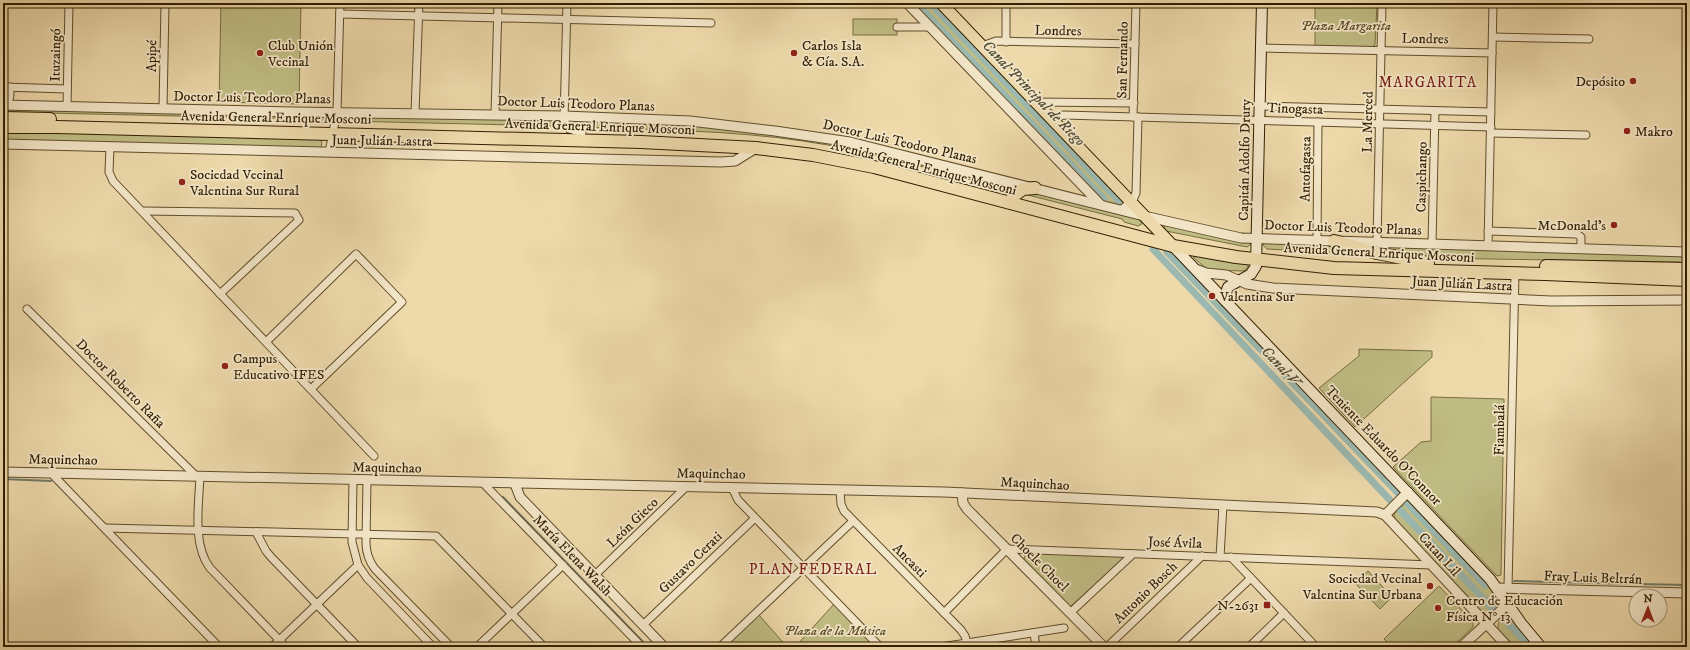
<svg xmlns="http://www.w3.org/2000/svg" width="1690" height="650" viewBox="0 0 1690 650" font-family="'IM FELL DW Pica',serif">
<rect width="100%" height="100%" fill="#edd9aa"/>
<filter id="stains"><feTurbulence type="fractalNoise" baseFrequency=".005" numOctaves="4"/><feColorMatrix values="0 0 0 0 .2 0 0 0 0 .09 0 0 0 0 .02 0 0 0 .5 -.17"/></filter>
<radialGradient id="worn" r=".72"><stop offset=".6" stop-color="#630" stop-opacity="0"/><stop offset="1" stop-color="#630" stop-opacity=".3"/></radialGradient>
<g fill="#c0bd84" stroke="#786e42">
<polygon points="221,3 301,3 299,104 219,102"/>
<polygon points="913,3 937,3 1124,201 1120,205 1104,202"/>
<polygon points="1315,3 1377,3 1375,45 1372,47 1315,46"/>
<rect x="853" y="19" width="44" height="16"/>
<polygon points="3,108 329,117 330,119 327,123 313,122 310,119 3,112"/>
<polygon points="343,116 559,120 560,123 559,125 555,126 345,121 343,119"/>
<path d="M572 121 671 122 834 141 1017 187 1013 191C943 173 874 151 803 141 729 130 653 130 578 127L574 125Z"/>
<polygon points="26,132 320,139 322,142 321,148 3,140 3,133"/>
<polygon points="1024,191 1139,218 1142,224 1138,226 1124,222 1122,219 1024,194"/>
<polygon points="1165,225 1251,242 1251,244 1247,247 1166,231 1164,228"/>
<polygon points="1265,243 1333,244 1371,255 1267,249 1263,245"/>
<polygon points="1352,245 1687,255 1687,266 1684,266 1680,262 1426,258"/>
<polygon points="1193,255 1208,256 1210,259 1248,264 1248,267 1244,271 1208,270 1194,258"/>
<polygon points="1359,349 1432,351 1432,357 1355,427 1319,388 1359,356"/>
<polygon points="1431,397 1504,399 1501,575 1497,576 1393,467 1421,442 1431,441"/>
<polygon points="1409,500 1483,576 1495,592 1497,602 1494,610 1489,613 1482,612 1395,520 1394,514"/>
<polygon points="1026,553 1124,556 1124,558 1071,606 1067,605 1025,562 1024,558"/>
<polygon points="1368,571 1392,597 1380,609 1355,583"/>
<polygon points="1439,586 1473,622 1473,627 1452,647 1392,647 1384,639"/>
<polygon points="835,603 876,647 795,647"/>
<path d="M1505 614H1509L1538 647H1513C1502 636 1490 628 1505 614Z"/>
<polygon points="759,615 787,647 724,647"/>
</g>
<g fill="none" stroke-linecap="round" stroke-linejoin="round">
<g stroke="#717b6a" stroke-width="2">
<polyline points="3,479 51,481"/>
<polyline points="503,497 648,647"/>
<polyline points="1514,581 1631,584"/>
<polyline points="1638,584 1687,585"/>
</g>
<g stroke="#9bb9b1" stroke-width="7">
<polyline points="916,3 1104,199"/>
<polyline points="930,3 1120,202"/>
<polyline points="1153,249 1390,500"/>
<polyline points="1167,252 1398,493"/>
<polyline points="1407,503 1485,585"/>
<polyline points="1400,510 1494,610"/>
<polyline points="1502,617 1530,647"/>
</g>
<defs>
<g id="minor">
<polyline points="567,3 564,120 569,129 582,133"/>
<polyline points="340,14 711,23"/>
<polyline points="897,27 931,27"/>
<polyline points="1493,37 1589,39"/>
<polyline points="1006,42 1006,3"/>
<polyline points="982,46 996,41 1135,44"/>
<polyline points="1260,48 1492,53"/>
<polyline points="3,87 67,89"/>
<polyline points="1035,102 1134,103"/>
<path d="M3 105C11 102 10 95 10 87"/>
<polyline points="1259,106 1491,112"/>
<polyline points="67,107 69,3"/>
<polyline points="163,109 165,3"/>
<polyline points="415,113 419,3"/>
<polyline points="495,115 498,3"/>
<polyline points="1133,117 1136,3"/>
<polyline points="1052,120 1063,115 1491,127"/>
<polyline points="1491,133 1586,135"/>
<polyline points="110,147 109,172 113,181 374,456"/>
<polyline points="329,152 337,112 340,3"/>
<polyline points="1121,210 1133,200 1136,193 1138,117"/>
<polyline points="142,211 295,213 299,220 220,294"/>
<polyline points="1488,231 1577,234 1581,237 1581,248"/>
<polyline points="1317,241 1318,122"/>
<polyline points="1377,242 1382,3"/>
<polyline points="1432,244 1435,111"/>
<polyline points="1488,246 1493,3"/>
<polyline points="27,309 196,476"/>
<polyline points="266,342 356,254 402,302 311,389"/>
<polyline points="51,473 219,647"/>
<path d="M200 476C199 504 192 545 210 568L286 647"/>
<polyline points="353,480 352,542 358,565 367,578 433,647"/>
<path d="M367 480 366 543C366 553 369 561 375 569L451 647"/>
<polyline points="483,483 642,647"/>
<polyline points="732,488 738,500 880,647"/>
<polyline points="840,490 841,504 844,511 961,630 965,636 968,647"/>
<polyline points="105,528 436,536 544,647"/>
<polyline points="256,532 266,551 271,557 358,647"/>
<polyline points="1220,557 1223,505"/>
<polyline points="1231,557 1316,647"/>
<polyline points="595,575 686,487"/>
<polyline points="1508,588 1515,273"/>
<polyline points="944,613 1007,549 1432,565"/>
<polyline points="1070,613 1133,554"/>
<polyline points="643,625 755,518"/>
<polyline points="1034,633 1036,647"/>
<polyline points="272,647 358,565"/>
<polyline points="477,647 563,565"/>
<polyline points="720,647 853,521"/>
<polyline points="941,647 1064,628"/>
<polyline points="1107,647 1202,556"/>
<polyline points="1178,647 1251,578"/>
<polyline points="1249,647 1284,613"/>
</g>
<g id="tertiary">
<polyline points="907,3 1100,204"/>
<polyline points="3,105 293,112 564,116 690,121 775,131 850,142 1144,216 1241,238 1687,252"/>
<polyline points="3,144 721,162 735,161 756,148"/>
<polyline points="1198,270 1206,273 1226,275 1247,284 1273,288 1551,301 1687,300"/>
<polyline points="3,472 944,492 1377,512 1385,515 1508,647"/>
<polyline points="515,484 520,497 664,647"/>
<polyline points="962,493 963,503 967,509 1104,647"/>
<polyline points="1385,515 1408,492"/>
<polyline points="1497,588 1687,593"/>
<polyline points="1461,647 1508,604"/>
</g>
<g id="secondary">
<polyline points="1173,246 1490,579 1521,623 1541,647"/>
<polyline points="1227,302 1225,296 1228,287 1251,274 1256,266 1262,3"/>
</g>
<polyline id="primary" points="941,3 1173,246"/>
<g id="trunk">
<polyline points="3,118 50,119"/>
<polyline points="3,127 57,127 641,142 756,148 813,155 874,167 1173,246 1236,257 1334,268 1545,274 1687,280"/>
<polyline points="1013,196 1023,189 1035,188"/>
<polyline points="1334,241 1377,253 1428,263"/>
<polyline points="1546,266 1687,269"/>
</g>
</defs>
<use href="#minor" stroke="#604d2a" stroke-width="9"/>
<use href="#tertiary" stroke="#604d2a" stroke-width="11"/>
<use href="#secondary" stroke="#311e00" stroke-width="12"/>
<use href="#primary" stroke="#311e00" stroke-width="13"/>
<use href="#trunk" stroke="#311e00" stroke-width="14"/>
<use href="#minor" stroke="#f3e6c8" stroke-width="7"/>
<use href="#tertiary" stroke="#f3e6c8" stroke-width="9"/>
<use href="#secondary" stroke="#f3e6c8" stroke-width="10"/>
<use href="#primary" stroke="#edd9aa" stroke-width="11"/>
<use href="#trunk" stroke="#edd9aa" stroke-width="12"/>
</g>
<g fill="#8f2418" stroke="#f3e6c8" stroke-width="1.5">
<circle cx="260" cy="53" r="4"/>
<circle cx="794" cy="53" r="4"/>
<circle cx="1633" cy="81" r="4"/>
<circle cx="1627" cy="131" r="4"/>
<circle cx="182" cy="182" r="4"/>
<circle cx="1614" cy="225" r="4"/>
<circle cx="1212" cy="296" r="4"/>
<circle cx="225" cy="366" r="4"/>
<circle cx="1430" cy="586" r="4"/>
<rect x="1263" y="601" width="8" height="8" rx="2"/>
<circle cx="1438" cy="608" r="4"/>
</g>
<g text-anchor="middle" stroke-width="3.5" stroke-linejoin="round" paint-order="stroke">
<g font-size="14" font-style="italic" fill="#5c4e28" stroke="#f3e6c8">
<text x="1346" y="30">Plaza Margarita</text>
<text x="835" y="635">Plaza de la Música</text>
</g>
<g font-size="14" fill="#311e00" stroke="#f3e6c8">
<text transform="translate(1058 30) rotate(1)" y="5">Londres</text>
<text transform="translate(1425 38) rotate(1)" y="5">Londres</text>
<text transform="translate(55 55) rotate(-89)" y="5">Ituzaingó</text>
<text transform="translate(151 56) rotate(-89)" y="5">Apipé</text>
<text transform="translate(1122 60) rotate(-89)" y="5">San Fernando</text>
<text transform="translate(252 97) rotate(1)" y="5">Doctor Luis Teodoro Planas</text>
<text transform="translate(576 103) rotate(2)" y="5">Doctor Luis Teodoro Planas</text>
<text transform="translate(1295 108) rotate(2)" y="5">Tinogasta</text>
<text transform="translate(276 117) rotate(1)" y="5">Avenida General Enrique Mosconi</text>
<text transform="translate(1367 122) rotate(-89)" y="5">La Merced</text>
<text transform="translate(600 126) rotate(2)" y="5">Avenida General Enrique Mosconi</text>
<text transform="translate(382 140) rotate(1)" y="5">Juan Julián Lastra</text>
<text transform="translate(900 141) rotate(13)" y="5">Doctor Luis Teodoro Planas</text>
<text transform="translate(1244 160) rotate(-89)" y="5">Capitán Adolfo Drury</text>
<text transform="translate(924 167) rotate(14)" y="5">Avenida General Enrique Mosconi</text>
<text transform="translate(1305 169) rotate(-89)" y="5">Antofagasta</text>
<text transform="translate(1421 177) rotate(-89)" y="5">Caspichango</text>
<text transform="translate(1343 227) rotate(2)" y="5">Doctor Luis Teodoro Planas</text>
<text transform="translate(1379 252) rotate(3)" y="5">Avenida General Enrique Mosconi</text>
<text transform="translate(1462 283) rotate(3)" y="5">Juan Julián Lastra</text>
<text transform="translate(121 383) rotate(45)" y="5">Doctor Roberto Raña</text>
<text transform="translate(1499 430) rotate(-89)" y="5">Fiambalá</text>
<text transform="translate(1384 445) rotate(46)" y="5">Teniente Eduardo O'Connor</text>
<text transform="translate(63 459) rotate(1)" y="5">Maquinchao</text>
<text transform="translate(387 467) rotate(1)" y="5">Maquinchao</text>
<text transform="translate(711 473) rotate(1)" y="5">Maquinchao</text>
<text transform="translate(1035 483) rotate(3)" y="5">Maquinchao</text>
<text transform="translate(632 522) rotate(-44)" y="5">León Gieco</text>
<text transform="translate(1175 542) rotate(2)" y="5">José Ávila</text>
<text transform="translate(1440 554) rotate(47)" y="5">Catan Lil</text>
<text transform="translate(573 555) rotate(46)" y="5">María Elena Walsh</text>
<text transform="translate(910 560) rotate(45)" y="5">Ancasti</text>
<text transform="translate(690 562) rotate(-44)" y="5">Gustavo Cerati</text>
<text transform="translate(1040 562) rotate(45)" y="5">Choele Choel</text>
<text transform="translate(1593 577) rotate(2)" y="5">Fray Luis Beltrán</text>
<text transform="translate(1145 592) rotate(-44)" y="5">Antonio Bosch</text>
</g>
<g font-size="14" fill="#311e00" stroke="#f3e6c8" text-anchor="start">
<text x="268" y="50">Club Unión<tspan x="268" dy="16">Vecinal</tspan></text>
<text x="802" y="50">Carlos Isla<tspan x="802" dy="16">&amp; Cía. S.A.</tspan></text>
<text x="1625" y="86" text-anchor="end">Depósito</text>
<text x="1635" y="136">Makro</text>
<text x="190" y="179">Sociedad Vecinal<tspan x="190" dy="16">Valentina Sur Rural</tspan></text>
<text x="1606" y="230" text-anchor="end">McDonald's</text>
<text x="1220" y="301">Valentina Sur</text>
<text x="233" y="363">Campus<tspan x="233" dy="16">Educativo IFES</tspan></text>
<text x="1422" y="583" text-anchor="end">Sociedad Vecinal<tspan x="1422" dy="16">Valentina Sur Urbana</tspan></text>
<text x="1446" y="605">Centro de Educación<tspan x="1446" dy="16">Física N° 13</tspan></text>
<text x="1259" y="610" text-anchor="end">N-2631</text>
</g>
<g font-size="15" letter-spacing="1" fill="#7a1f14" stroke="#f3e6c8">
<text x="1428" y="87">MARGARITA</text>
<text x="813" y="574">PLAN FEDERAL</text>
</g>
<g font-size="15" font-style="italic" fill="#514c35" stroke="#f3e6c8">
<text transform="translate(1034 93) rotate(46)" y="5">Canal Principal de Riego</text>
<text transform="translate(1281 366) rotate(47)" y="5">Canal V</text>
</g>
</g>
<rect width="1690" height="650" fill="none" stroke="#edd9aa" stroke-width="16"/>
<rect x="4" y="4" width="1682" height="642" fill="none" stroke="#311e00" stroke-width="2"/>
<rect x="8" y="8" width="1674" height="634" fill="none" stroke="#311e00"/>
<g transform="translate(1648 608) rotate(1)"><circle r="19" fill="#f3e6c8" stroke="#a59678"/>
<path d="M0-3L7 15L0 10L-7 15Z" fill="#8f2418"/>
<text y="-6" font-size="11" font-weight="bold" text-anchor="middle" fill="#311e00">N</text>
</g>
<rect width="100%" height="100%" filter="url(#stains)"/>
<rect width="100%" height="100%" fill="url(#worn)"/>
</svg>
